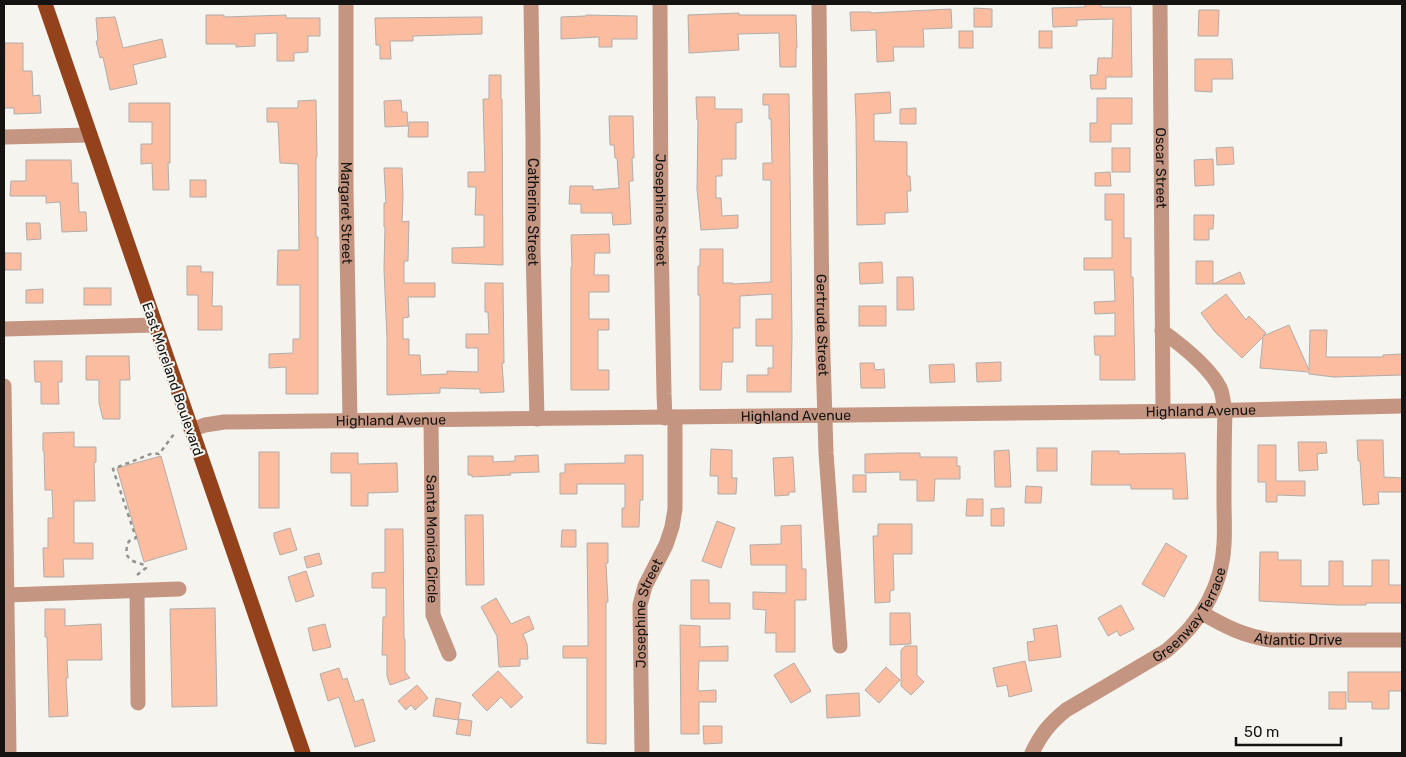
<svg xmlns="http://www.w3.org/2000/svg" width="1406" height="757" viewBox="0 0 1406 757" font-family="Rubik,sans-serif">
<rect width="100%" height="100%" fill="#f5f4ef"/>
<g fill="#fbbca0" stroke="#b1adaa">
<polygon points="1085,4 1101,4 1101,7 1131,7 1132,77 1106,77 1106,89 1091,89 1090,75 1097,75 1098,58 1112,58 1113,19 1077,20 1077,26 1053,27 1052,8 1085,7"/>
<polygon points="974,8 992,9 992,27 974,27"/>
<polygon points="951,9 952,28 923,29 924,47 893,47 894,61 877,62 876,30 851,31 850,12 871,12 871,13"/>
<polygon points="1199,10 1219,10 1218,36 1198,36"/>
<polygon points="739,13 739,15 796,15 797,48 796,48 796,67 780,67 779,33 738,34 739,50 689,53 688,15"/>
<polygon points="206,15 224,15 224,17 286,15 286,18 320,18 320,36 308,36 308,52 294,53 294,61 277,61 277,33 255,34 255,46 236,47 236,44 206,44"/>
<polygon points="586,15 637,16 637,39 612,39 612,47 599,47 599,37 561,39 561,17 586,16"/>
<polygon points="115,17 123,48 162,39 166,57 133,65 137,84 110,90 103,57 100,58 96,41 98,41 96,18"/>
<polygon points="482,17 482,34 413,36 413,41 390,41 391,59 380,59 380,45 376,45 375,18"/>
<rect x="959" y="31" width="14" height="17"/>
<rect x="1039" y="31" width="13" height="17"/>
<polygon points="5,43 23,43 23,71 32,71 33,96 40,95 41,113 14,114 14,108 4,108"/>
<polygon points="1195,59 1232,59 1233,79 1212,79 1212,92 1195,91"/>
<polygon points="489,75 501,75 501,99 502,99 503,265 452,263 452,248 484,247 484,215 475,215 476,187 468,187 468,172 485,172 483,99 489,99"/>
<polygon points="890,92 891,113 874,114 874,141 907,142 907,176 910,176 911,191 907,191 908,212 885,213 885,224 857,225 856,120 855,94"/>
<polygon points="763,94 789,94 792,336 791,392 747,392 747,375 768,375 768,368 773,368 773,346 756,346 756,319 772,319 772,294 740,296 740,328 733,328 733,362 722,362 721,390 700,390 700,295 698,295 698,266 700,266 700,249 723,249 723,283 733,283 733,284 771,282 771,180 763,180 763,163 772,163 771,119 769,119 769,105 763,105"/>
<polygon points="696,97 715,97 715,109 742,109 742,122 736,123 736,159 722,159 722,176 716,176 716,198 721,198 722,216 738,215 738,228 701,230 697,189 698,120 697,120"/>
<polygon points="1097,98 1132,98 1132,124 1111,124 1111,142 1090,142 1090,123 1097,123"/>
<polygon points="316,100 317,157 316,158 316,237 318,237 318,394 286,394 286,367 269,368 269,354 293,353 293,339 300,339 300,285 277,285 278,250 299,250 298,164 280,163 278,122 267,122 267,108 298,108 298,101"/>
<polygon points="401,100 402,112 407,112 408,126 385,127 384,101"/>
<polygon points="129,103 170,103 170,163 168,163 169,190 153,190 152,163 141,164 141,144 152,144 152,122 129,122"/>
<polygon points="916,108 916,124 900,124 900,109"/>
<polygon points="609,116 633,116 634,158 632,158 633,181 629,181 631,224 613,225 612,213 581,213 581,204 569,204 570,186 593,186 593,190 619,188 617,158 615,158 614,145 610,145"/>
<polygon points="409,122 428,122 428,137 408,137"/>
<polygon points="1233,147 1234,164 1217,165 1216,148"/>
<rect x="1112" y="148" width="18" height="24"/>
<polygon points="1213,159 1214,185 1195,186 1194,160"/>
<polygon points="26,160 71,160 72,183 78,183 79,212 86,212 87,231 62,232 60,202 46,203 46,196 10,196 11,181 26,181"/>
<polygon points="384,168 402,168 403,196 402,222 409,221 408,261 404,261 404,283 435,283 435,297 408,297 409,317 403,318 403,339 409,339 409,355 420,355 421,375 447,374 447,371 478,372 478,348 466,348 466,334 489,334 488,312 485,312 485,283 503,283 504,363 502,363 504,392 480,393 480,389 440,388 440,393 387,395 387,339 384,269 385,227 384,227 384,203 386,203"/>
<polygon points="1110,172 1111,186 1095,186 1095,173"/>
<rect x="190" y="180" width="16" height="17"/>
<polygon points="1105,194 1124,194 1124,238 1131,238 1131,277 1133,277 1135,380 1100,380 1100,355 1095,355 1094,336 1115,336 1115,313 1095,314 1094,302 1115,301 1114,270 1084,270 1084,258 1112,258 1112,220 1105,220"/>
<polygon points="1194,215 1214,215 1213,229 1209,229 1209,240 1194,240"/>
<polygon points="26,223 40,223 41,239 27,240"/>
<polygon points="609,234 610,253 595,253 594,275 609,275 609,292 589,292 589,319 609,319 609,330 598,330 598,370 609,370 609,390 571,390 571,267 572,267 571,235"/>
<rect x="5" y="253" width="16" height="17"/>
<polygon points="1196,261 1213,261 1213,284 1240,272 1245,284 1196,284"/>
<polygon points="882,262 883,283 860,284 859,263"/>
<polygon points="187,266 201,266 201,272 213,272 212,306 222,306 222,330 198,330 198,295 187,295"/>
<polygon points="897,277 913,277 914,310 897,310"/>
<rect x="84" y="288" width="27" height="17"/>
<polygon points="43,289 43,303 26,303 26,290"/>
<polygon points="1226,294 1246,320 1249,316 1266,333 1263,336 1289,325 1309,370 1310,330 1327,330 1326,357 1383,357 1383,355 1402,354 1402,375 1334,377 1309,374 1309,372 1260,368 1263,337 1242,358 1215,332 1201,313"/>
<rect x="859" y="306" width="27" height="20"/>
<polygon points="86,356 129,356 130,380 120,380 120,419 103,419 99,403 99,380 86,380"/>
<polygon points="34,361 62,361 62,382 58,382 59,404 41,404 41,382 35,382"/>
<polygon points="1001,362 1001,381 977,382 976,363"/>
<polygon points="860,363 874,363 875,370 884,369 885,388 861,388"/>
<polygon points="954,364 955,382 930,383 929,365"/>
<polygon points="74,432 74,447 96,447 96,462 94,463 95,501 74,501 74,543 93,543 93,559 63,559 64,577 44,577 43,548 48,548 48,518 53,518 52,490 45,490 44,451 43,451 43,433"/>
<polygon points="1357,440 1383,440 1384,477 1402,478 1402,492 1378,492 1379,504 1363,505 1360,461 1358,461"/>
<polygon points="1298,442 1326,442 1327,453 1317,454 1318,470 1299,471"/>
<polygon points="1258,445 1276,445 1276,481 1305,481 1305,496 1277,495 1277,502 1266,502 1266,482 1258,482"/>
<rect x="1037" y="448" width="20" height="23"/>
<polygon points="711,449 732,450 732,478 737,478 736,494 718,494 718,476 710,476"/>
<polygon points="1009,450 1011,487 995,487 994,451"/>
<polygon points="1092,451 1119,451 1119,454 1185,453 1188,499 1173,499 1173,489 1131,489 1131,485 1091,485"/>
<rect x="259" y="452" width="20" height="56"/>
<polygon points="331,453 358,453 358,464 397,463 398,492 368,493 368,506 351,506 351,473 331,473"/>
<polygon points="900,453 920,453 920,457 957,457 957,466 960,466 960,479 935,479 934,501 917,501 917,480 900,480 900,472 865,473 865,454"/>
<polygon points="538,455 539,472 510,473 511,475 472,477 472,475 468,475 468,456 493,456 493,462 515,461 515,456"/>
<polygon points="625,455 643,455 643,500 640,500 639,527 622,527 622,508 625,508 625,484 577,484 577,494 560,494 560,473 565,473 565,464 625,463"/>
<polygon points="161,456 187,549 144,562 117,468"/>
<polygon points="793,457 795,492 789,492 789,495 775,496 773,458"/>
<rect x="853" y="475" width="13" height="17"/>
<polygon points="1026,486 1042,487 1041,503 1025,503"/>
<polygon points="967,499 983,499 983,516 966,516"/>
<polygon points="1004,508 1004,526 991,526 991,509"/>
<polygon points="465,515 483,515 484,585 466,585"/>
<polygon points="717,521 735,528 721,568 702,561"/>
<polygon points="878,524 912,524 912,554 893,554 894,590 890,591 890,602 875,603 873,536 878,536"/>
<polygon points="801,525 802,569 806,569 806,600 795,600 795,652 776,652 776,633 765,633 766,610 753,609 753,592 786,593 786,565 751,565 750,545 781,544 781,526"/>
<polygon points="290,528 297,550 280,555 274,537 274,533"/>
<polygon points="385,529 403,529 404,639 405,639 405,672 410,678 390,685 387,676 387,655 382,655 383,617 386,617 386,588 372,588 372,573 385,572"/>
<polygon points="562,530 576,530 576,547 561,547"/>
<polygon points="587,543 608,543 608,563 606,563 608,602 606,602 606,744 587,743 587,658 563,658 563,646 588,646 588,622"/>
<polygon points="1166,543 1187,556 1164,597 1142,584"/>
<polygon points="1260,552 1278,552 1278,560 1301,560 1301,586 1329,586 1329,561 1343,561 1343,586 1372,586 1372,560 1389,560 1389,585 1402,585 1402,603 1366,603 1366,605 1337,605 1259,601"/>
<polygon points="319,553 322,564 307,568 304,557"/>
<polygon points="306,571 314,596 296,602 288,577"/>
<polygon points="691,580 709,580 709,603 730,603 730,619 691,619"/>
<polygon points="496,598 511,624 529,616 534,629 523,634 527,644 528,659 520,659 520,666 499,667 497,636 481,607"/>
<polygon points="1121,605 1134,629 1120,636 1117,631 1108,636 1098,618"/>
<polygon points="215,608 217,706 172,707 170,609"/>
<polygon points="45,609 65,609 65,626 101,624 102,660 67,660 68,678 66,678 68,716 49,717 47,637 45,637"/>
<polygon points="890,613 910,613 911,644 890,645"/>
<polygon points="325,624 331,647 313,651 308,628"/>
<polygon points="680,625 700,626 700,647 728,646 728,661 699,661 698,691 716,690 716,702 699,702 699,734 681,734"/>
<polygon points="1057,625 1061,657 1029,661 1027,642 1035,641 1033,629"/>
<polygon points="905,646 917,646 917,675 924,682 911,695 901,686 901,650"/>
<polygon points="1025,661 1032,691 1009,697 1007,685 997,687 993,668"/>
<polygon points="794,663 811,691 791,703 774,675"/>
<polygon points="886,667 900,680 879,703 865,690"/>
<polygon points="339,668 343,680 347,678 355,702 363,699 375,741 355,747 339,697 328,701 320,674"/>
<polygon points="498,671 523,697 511,708 501,697 487,711 472,695"/>
<polygon points="1348,672 1402,672 1402,691 1389,691 1389,709 1372,709 1372,702 1348,702"/>
<polygon points="417,685 428,698 415,710 411,705 406,710 398,701"/>
<rect x="1329" y="692" width="17" height="17"/>
<polygon points="859,693 860,716 827,718 826,695"/>
<polygon points="436,698 461,703 458,720 433,716"/>
<polygon points="459,719 472,721 470,736 456,734"/>
<polygon points="703,726 722,726 722,743 704,744"/>
</g>
<g fill="none" stroke-linecap="round" stroke-linejoin="round">
<path stroke="#93928f" stroke-width="2.5" stroke-dasharray="4 4" stroke-linecap="butt" d="M137 575 146 568 145 565C130 561 122 558 129 541L136 538 113 469 153 453 159 454 174 434"/>
<g stroke="#c49581" stroke-width="15">
<path id="s1" d="M346 4V188L350 421"/>
<path id="s2" d="M531 4 533 137V247L537 419"/>
<path id="s3" d="M660 4 661 236 664 394 665 418"/>
<path id="s4" d="M819 4 822 322 826 453 840 646"/>
<path id="s5" d="M1160 4 1163 411"/>
<polyline points="4,137 90,135"/>
<polyline points="4,329 155,325"/>
<polyline points="4,386 9,753"/>
<path id="s6" d="M431 420 433 615 449 654"/>
<path id="s7" d="M191 430 205 425 224 422 1198 411 1402 406"/>
<polyline points="137,591 138,703"/>
<polyline points="7,595 179,589"/>
<path id="s8" d="M1202 613C1226 627 1244 636 1271 640H1402"/>
<path id="s9" d="M642 753 640 605 645 586 666 545 672 527 675 509V417"/>
<path id="s10" d="M1032 753C1041 734 1050 723 1066 710L1166 651C1199 624 1222 588 1224 544 1225 530 1224 516 1224 502 1224 472 1224 441 1225 411 1223 403 1223 394 1220 388 1210 368 1180 344 1162 331"/>
</g>
<polyline stroke="#94421c" stroke-width="15" points="45,4 303,753"/>
</g>
<g text-anchor="middle" stroke-width="4" stroke-linejoin="round" paint-order="stroke">
<g font-size="14" fill="#151413" stroke="#f5f4ef">
<text dy="5" stroke="none"><textPath href="#s5" startOffset="164">Oscar Street</textPath></text>
<text dy="5" stroke="none"><textPath href="#s2" startOffset="208">Catherine Street</textPath></text>
<text dy="5" stroke="none"><textPath href="#s3" startOffset="206">Josephine Street</textPath></text>
<text dy="5" stroke="none"><textPath href="#s1" startOffset="209">Margaret Street</textPath></text>
<text dy="5" stroke="none"><textPath href="#s4" startOffset="321">Gertrude Street</textPath></text>
<text transform="translate(173 379) rotate(71)" y="5">East Moreland Boulevard</text>
<text dy="5" stroke="none"><textPath href="#s7" startOffset="1011">Highland Avenue</textPath></text>
<text dy="5" stroke="none"><textPath href="#s7" startOffset="606">Highland Avenue</textPath></text>
<text dy="5" stroke="none"><textPath href="#s7" startOffset="201">Highland Avenue</textPath></text>
<text dy="5" stroke="none"><textPath href="#s6" startOffset="119">Santa Monica Circle</textPath></text>
<text dy="5" stroke="none"><textPath href="#s10" startOffset="215">Greenway Terrace</textPath></text>
<text dy="5" stroke="none"><textPath href="#s9" startOffset="141">Josephine Street</textPath></text>
<text dy="5" stroke="none"><textPath href="#s8" startOffset="102">Atlantic Drive</textPath></text>
</g>
</g>
<rect width="1406" height="757" fill="none" stroke="#151413" stroke-width="10"/>
<path d="M1236 737v8h105v-8" fill="none" stroke="#151413" stroke-width="2.5"/>
<text x="1244" y="737" font-size="15" fill="#151413" stroke="#f5f4ef" stroke-width="4" paint-order="stroke">50 m</text>
</svg>
